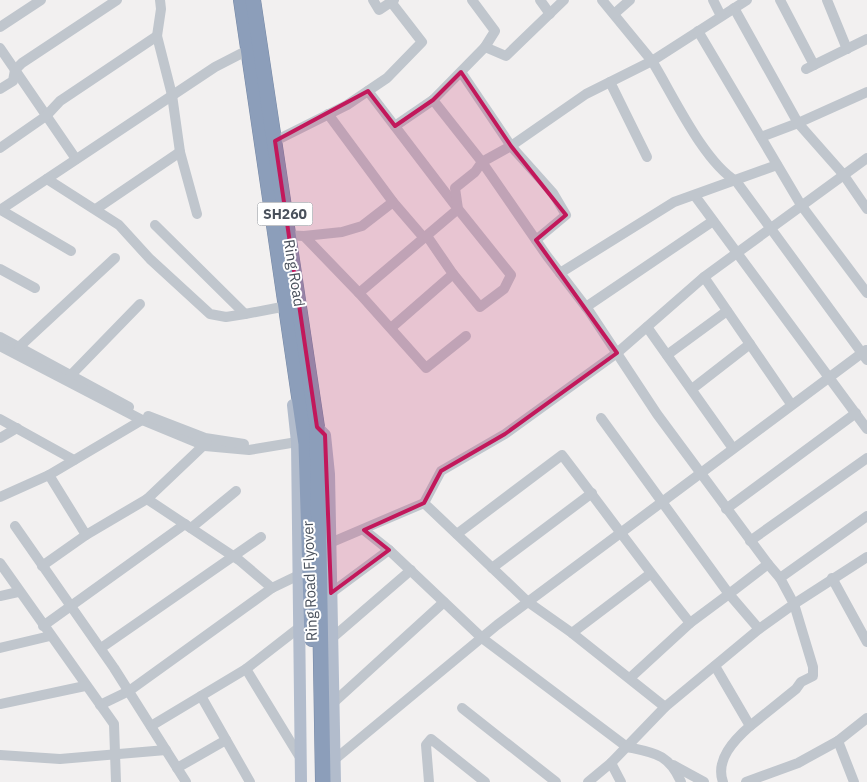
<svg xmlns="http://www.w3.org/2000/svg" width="867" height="782" viewBox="0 0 867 782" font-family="'IBM Plex Sans',sans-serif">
<rect width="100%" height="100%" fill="#f2f0f0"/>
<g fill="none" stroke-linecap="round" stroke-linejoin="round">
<defs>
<g id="highway">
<polyline points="241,0 306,444 312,639"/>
<polyline points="253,0 317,427 323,782"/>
</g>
</defs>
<use href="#highway" stroke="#7789a6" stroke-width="16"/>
<g stroke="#c0c6cd" stroke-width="10">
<polyline points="373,0 379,10 394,0"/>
<polyline points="472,0 495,31 485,47"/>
<polyline points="540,0 550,14"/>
<polyline points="602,0 652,61 747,0"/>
<polyline points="713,0 721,16"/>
<polyline points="780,0 814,65 806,69"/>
<polyline points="827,0 847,49"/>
<polyline points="734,8 798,123 761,137"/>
<polyline points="614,14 630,0"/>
<polyline points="0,27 41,0"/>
<polyline points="698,31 801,205 867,293"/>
<polyline points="157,36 161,9 160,0"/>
<polyline points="0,48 76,159"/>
<polyline points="814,65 867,39"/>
<polyline points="461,72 511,146 553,193 566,215 536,240"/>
<polyline points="610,82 647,157"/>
<polyline points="0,89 13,81 15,70 22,63 117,0"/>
<polyline points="867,92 798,123 843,174 867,209"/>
<polyline points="328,114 393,202 424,238"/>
<polyline points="395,126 433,100"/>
<polyline points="275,141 347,105 387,78 422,42 391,2"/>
<polyline points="0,148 46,116 60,101 157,36 172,95 180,152 197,214"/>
<polyline points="47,179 119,225 150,259 210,314 226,317 245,314"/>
<polyline points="695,196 867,429"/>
<polyline points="96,209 180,152"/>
<polyline points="0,210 215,67 248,50"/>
<polyline points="1,210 71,251"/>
<polyline points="155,225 245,314 287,306"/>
<polyline points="283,235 304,236 359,293 458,209 368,91"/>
<polyline points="304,236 342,232 362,226 393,202"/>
<polyline points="0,269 35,288"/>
<polyline points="560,273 674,202 777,165"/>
<polyline points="453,274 480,307 504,289 511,275 458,209 455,188 475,172 482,162 433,100 485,47 506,56 564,0"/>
<polyline points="704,277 791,404"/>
<polyline points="359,293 426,368 466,336"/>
<polyline points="586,307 713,221"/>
<polyline points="647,327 732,447"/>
<polyline points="391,328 453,274 427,236"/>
<polyline points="0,337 129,407"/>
<polyline points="0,346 142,420 205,446 249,450 297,442"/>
<polyline points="19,347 115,258"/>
<polyline points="667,355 727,311"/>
<polyline points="71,375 140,304"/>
<polyline points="692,389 750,344"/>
<polyline points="148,416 205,438 244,444"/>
<polyline points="601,418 729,594 690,623 630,678"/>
<polyline points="0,419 74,460"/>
<polyline points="0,438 17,428"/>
<polyline points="49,475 86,535 147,499 207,442"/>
<polyline points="0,497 49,475 142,420"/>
<polyline points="147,499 239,560 272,588 299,575"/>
<polyline points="726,509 856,413"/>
<polyline points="15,526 114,668 186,782"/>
<polyline points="191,528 236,491"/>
<polyline points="364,530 389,550"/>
<path d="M457 534 562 455C605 511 646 568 690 623"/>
<polyline points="750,541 867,458"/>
<polyline points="330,543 424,503"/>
<polyline points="0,563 114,724 116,782"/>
<polyline points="42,566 86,535"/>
<polyline points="492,568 592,493"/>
<polyline points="780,578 867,516"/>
<polyline points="832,578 867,642"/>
<path d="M331 593 389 550 482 638 627 747C655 753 669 754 681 782"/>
<polyline points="0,596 18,592"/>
<polyline points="43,626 185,524"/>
<polyline points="759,629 794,604 780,578 768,564"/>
<polyline points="572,633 650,574"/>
<polyline points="331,639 411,570"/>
<polyline points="0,648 50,636"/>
<polyline points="101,648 261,537"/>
<path d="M715 666 750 726C734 740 715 760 723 782"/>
<polyline points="246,669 301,759"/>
<polyline points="201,696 250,782"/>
<polyline points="333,703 444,602"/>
<polyline points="0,704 85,686"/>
<polyline points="100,705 129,691 272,588"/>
<polyline points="665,707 572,633 528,602 424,503 441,471 505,434 617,353 704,277 867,158"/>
<polyline points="462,708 556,782"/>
<polyline points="151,726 246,669 300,627"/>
<polyline points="750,726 796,689 801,682 813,676 813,667 794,604 867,557"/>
<polyline points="0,755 60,759 166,750"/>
<polyline points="334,760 497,625 866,350"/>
<polyline points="611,763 621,782"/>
<polyline points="673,765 704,782"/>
<polyline points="177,768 226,740"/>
<polyline points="429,782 426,745 431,739 485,782"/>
<path d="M588 782 611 763 665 707 759 629 729 594 768 564 657 414 589 311 547 256 482 162 511 146 586 94 652 61C673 95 703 161 736 181L867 360"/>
<polyline points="746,782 798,763 838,741"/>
<polyline points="854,782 838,741 867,718"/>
</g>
<g stroke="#b2bccc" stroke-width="12">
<polyline points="293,405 297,442 301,782"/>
<polyline points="317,427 325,435 329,474 335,782"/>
</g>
<use href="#highway" stroke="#8c9eba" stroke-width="15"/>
</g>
<path fill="#c2185b" fill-opacity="0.2" stroke="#c2185b" stroke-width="4" stroke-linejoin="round" d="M461 72 511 146 566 215 536 240 617 353 505 434 441 471 424 503 364 530 389 550 331 593 325 435 317 427 275 141 368 91 395 126 433 100Z"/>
<g text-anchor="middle" stroke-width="4" stroke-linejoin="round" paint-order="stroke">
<rect fill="#fff" stroke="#80858d" stroke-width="1" x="257.5" y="202.5" width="55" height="23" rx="4"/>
<g font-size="14" font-weight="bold" fill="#4a515c">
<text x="285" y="219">SH260</text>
</g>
<g font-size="15" fill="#4a515c" stroke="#fff">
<text transform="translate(294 273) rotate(81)" y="5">Ring Road</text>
<text transform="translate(310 581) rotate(-92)" y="5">Ring Road Flyover</text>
</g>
</g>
</svg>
